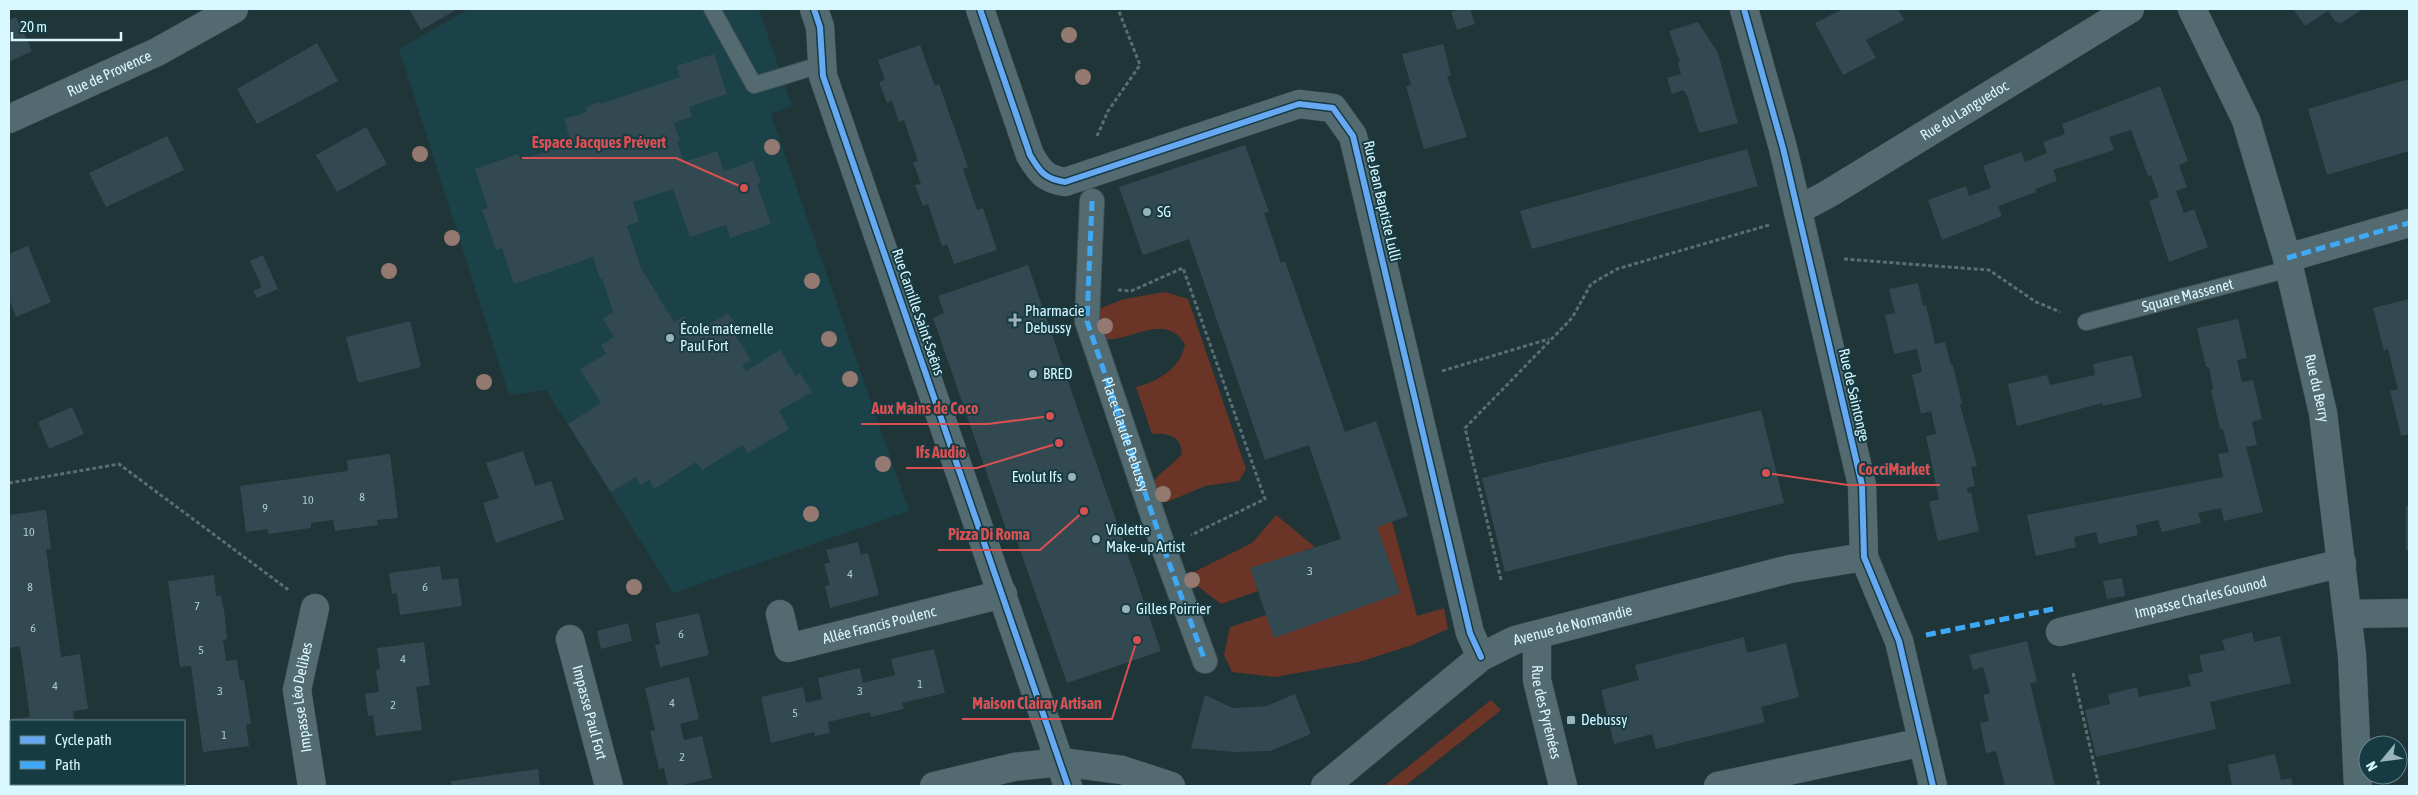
<svg xmlns="http://www.w3.org/2000/svg" width="2418" height="795" viewBox="0 0 2418 795" font-family="'Asap Condensed',sans-serif">
<rect width="100%" height="100%" fill="#203538"/>
<polygon fill="#1b4149" points="469,9 759,9 792,106 771,114 909,511 673,593 546,390 509,395 399,49"/>
<g fill="#6a3427">
<path d="M1165 292 1188 299 1246 469 1239 481 1205 486 1167 502 1154 501 1149 490C1156 473 1170 468 1182 454 1181 436 1169 433 1152 434L1136 387C1159 381 1180 369 1185 344 1166 314 1137 337 1112 339 1107 340 1101 338 1096 338L1091 312 1124 299Z"/>
<polygon points="1276,515 1315,547 1251,568 1258,591 1221,604 1195,584 1194,572 1252,543"/>
<polygon points="1392,521 1417,616 1444,608 1448,629 1412,645 1359,662 1275,677 1232,672 1224,655 1230,627 1266,615 1275,637 1400,593 1377,527"/>
<polygon points="1491,700 1501,710 1405,786 1384,786"/>
</g>
<g fill="#324951">
<polygon points="409,9 458,9 421,30"/>
<polygon points="1459,9 1470,9 1475,24 1457,30 1451,12"/>
<polygon points="1843,9 1898,9 1904,20 1866,40 1876,58 1843,75 1815,23"/>
<polygon points="2293,9 2363,9 2341,23 2336,22 2328,11 2305,26"/>
<polygon points="16,17 32,51 9,62 9,20"/>
<polygon points="1698,22 1718,53 1738,123 1699,133 1687,95 1686,95 1684,90 1672,94 1667,78 1681,74 1678,63 1680,62 1669,31"/>
<polygon points="317,43 338,81 257,124 237,89"/>
<polygon points="1443,44 1451,75 1447,76 1467,137 1424,149 1406,86 1411,85 1402,54"/>
<polygon points="920,45 935,86 939,84 968,167 963,169 977,210 983,208 997,250 954,264 947,244 942,246 928,204 923,206 915,185 921,184 913,162 918,161 904,120 899,122 892,101 887,103 879,82 885,80 878,60"/>
<polygon points="714,54 727,94 689,107 692,116 674,123 680,141 677,141 684,162 717,151 724,171 753,161 761,183 757,184 771,224 730,238 726,225 690,237 673,189 633,202 639,222 627,226 641,268 674,322 684,316 694,333 728,313 739,330 734,333 751,360 742,365 746,371 780,350 796,376 800,373 812,392 779,411 789,429 748,453 743,445 702,470 696,462 654,489 649,480 641,485 636,477 611,492 568,424 601,403 580,369 606,354 601,345 614,337 603,319 613,312 602,278 600,279 593,257 514,284 502,248 496,250 482,210 488,208 475,169 518,154 521,160 571,143 564,119 587,112 586,107 600,102 601,104 680,77 677,66"/>
<polygon points="2409,79 2409,151 2327,175 2308,109"/>
<polygon points="2160,86 2188,161 2179,165 2187,187 2176,191 2184,213 2194,209 2208,247 2169,262 2149,201 2159,197 2151,175 2148,176 2131,130 2109,137 2114,150 2053,170 2057,181 2035,189 2036,192 1998,206 2002,216 1942,240 1928,200 1966,186 1969,196 1991,188 1983,166 2021,152 2025,162 2047,153 2043,142 2065,134 2062,124"/>
<polygon points="366,127 387,164 337,192 316,155"/>
<polygon points="167,136 184,170 106,207 89,173"/>
<polygon points="1245,145 1269,212 1264,213 1281,263 1285,261 1345,432 1376,421 1408,516 1377,527 1400,593 1274,638 1250,568 1341,539 1309,445 1265,460 1189,239 1143,255 1119,187"/>
<polygon points="1747,149 1758,186 1532,249 1520,211"/>
<polygon points="28,246 51,302 16,317 9,299 9,254"/>
<polygon points="263,255 278,289 257,298 253,291 262,287 250,261"/>
<polygon points="1028,265 1161,651 1067,683 1013,530 1007,532 933,318 944,313 938,296"/>
<polygon points="1918,283 1923,306 1926,305 1935,344 1945,342 1951,365 1953,365 1962,404 1960,405 1977,466 1971,467 1975,486 1967,488 1968,493 1971,492 1979,531 1938,541 1929,502 1939,499 1926,436 1936,434 1931,411 1921,414 1912,375 1922,372 1917,349 1894,354 1885,315 1895,313 1889,289"/>
<polygon points="2409,299 2409,434 2401,436 2390,391 2398,389 2388,349 2384,351 2373,308"/>
<polygon points="2238,319 2247,358 2237,360 2242,382 2253,380 2262,419 2252,422 2257,445 2246,447 2263,512 2224,521 2221,508 2198,513 2201,523 2162,532 2158,520 2136,525 2138,535 2099,544 2096,532 2074,537 2076,547 2036,556 2027,515 2223,477 2218,454 2229,452 2223,429 2220,429 2211,390 2213,389 2209,367 2206,367 2197,328"/>
<polygon points="410,321 421,367 358,383 346,337"/>
<polygon points="2132,355 2142,397 2103,406 2102,403 2017,426 2008,384 2047,375 2050,385 2095,375 2093,364"/>
<polygon points="72,407 84,434 49,449 38,422"/>
<polygon points="1761,410 1784,503 1505,572 1482,478"/>
<polygon points="523,451 535,486 551,481 564,519 496,543 483,503 499,498 486,463"/>
<polygon points="390,454 398,518 377,520 378,525 335,531 333,520 311,523 311,528 268,534 268,529 246,532 240,486 348,471 347,460"/>
<rect x="2406" y="506" width="3" height="44"/>
<polygon points="46,510 51,549 46,549 61,657 80,654 88,709 73,711 74,721 10,721 10,719 30,717 20,646 9,648 9,515"/>
<polygon points="858,542 861,555 868,553 879,595 830,608 825,586 830,585 824,564 830,562 826,550"/>
<polygon points="440,566 442,580 458,578 462,606 400,615 397,593 392,594 389,573"/>
<polygon points="214,575 216,596 221,595 225,617 227,639 223,640 226,661 237,660 240,680 244,680 251,724 246,725 249,746 203,752 191,666 180,667 168,581"/>
<polygon points="2122,578 2125,596 2107,599 2103,581"/>
<polygon points="699,613 709,655 660,667 655,645 660,644 655,623"/>
<polygon points="628,623 632,641 601,649 597,631"/>
<polygon points="2252,632 2254,642 2280,636 2291,683 2210,702 2216,729 2096,757 2085,710 2110,704 2108,694 2122,691 2137,687 2139,697 2191,686 2188,675 2203,672 2199,655 2225,650 2222,640"/>
<polygon points="1744,637 1747,653 1786,643 1799,697 1761,707 1765,722 1750,726 1656,749 1652,734 1614,744 1601,690 1639,680 1635,665"/>
<polygon points="2027,641 2037,682 2030,683 2055,786 2005,786 1996,751 1986,753 1980,723 1989,721 1983,695 1990,693 1983,667 1973,670 1969,655"/>
<polygon points="424,642 430,685 416,687 422,730 376,736 373,715 368,716 365,694 379,692 376,670 380,669 377,648"/>
<polygon points="934,649 945,693 902,703 904,709 871,717 870,712 828,722 830,733 815,736 814,732 771,743 761,697 803,687 806,703 822,699 818,678 860,668 863,683 895,675 891,659"/>
<polygon points="689,677 699,719 680,724 684,740 702,736 712,778 678,786 668,786 664,768 659,769 650,731 655,730 645,688"/>
<polygon points="1295,694 1311,734 1270,751 1235,752 1191,748 1205,695 1233,708 1267,706"/>
<polygon points="2275,754 2281,780 2291,778 2293,786 2232,786 2228,765"/>
<polygon points="538,769 540,786 452,786 451,781"/>
</g>
<g fill="none" stroke-linecap="round" stroke-linejoin="round">
<defs>
<g id="service">
<polyline points="712,9 754,85 823,64"/>
<path id="s1" d="M2086 322 2289 269"/>
</g>
<g id="pedestrian">
<path id="s2" d="M1092 201 1087 321 1164 549 1205 661"/>
</g>
<g id="minor">
<polyline points="814,9 820,27 823,76 1068,786"/>
<path d="M980 9 1030 155C1040 172 1045 179 1065 182L1299 104 1333 108 1353 136 1470 633 1481 657"/>
<path id="s3" d="M2192 9 2246 120 2287 258 2323 413 2352 655 2358 786"/>
<path id="s4" d="M9 119 157 52 234 9"/>
<path id="s5" d="M1798 210 1828 194 2130 9"/>
<polyline points="2287,258 2409,223"/>
<path id="s6" d="M780 614 788 648 1003 594"/>
<polyline points="2348,614 2409,613"/>
<path id="s7" d="M2060 632 2342 563"/>
<path id="s8" d="M1537 635V680L1563 786"/>
<path id="s9" d="M570 639 609 786"/>
<path id="s10" d="M312 786 297 690 315 608"/>
<polyline points="934,786 1014,767 1061,762 1122,770 1171,786"/>
<path id="s11" d="M1325 786 1481 657 1515 640 1790 569 1864 557"/>
<polyline points="1718,786 1923,742"/>
</g>
<polyline id="tertiary" points="1744,9 1783,148 1862,485 1864,557 1899,641 1933,786"/>
</defs>
<use href="#service" stroke="#405256" stroke-width="18"/>
<use href="#pedestrian" stroke="#405256" stroke-width="26"/>
<use href="#minor" stroke="#405256" stroke-width="29"/>
<use href="#tertiary" stroke="#405256" stroke-width="29"/>
<g stroke="#596d72" stroke-width="3" stroke-dasharray="4 2.5" stroke-linecap="butt">
<polyline points="1097,136 1108,111 1140,65 1118,9"/>
<polyline points="1844,259 1989,270 2036,302 2060,312"/>
<polyline points="1118,290 1131,291 1183,268 1265,499 1191,535"/>
<polyline points="1442,371 1549,339"/>
<polyline points="9,483 119,464 290,591"/>
<polyline points="1501,580 1465,428 1572,318 1591,284 1617,269 1769,225"/>
<polyline points="2073,673 2099,786"/>
</g>
<use href="#service" stroke="#536b70" stroke-width="16"/>
<use href="#pedestrian" stroke="#536b70" stroke-width="24"/>
<use href="#minor" stroke="#536b70" stroke-width="28"/>
<use href="#tertiary" stroke="#536b70" stroke-width="28"/>
<g stroke="#3fa9f5" stroke-width="5" stroke-dasharray="10 5" stroke-linecap="butt">
<polyline points="1092,201 1087,321 1164,549 1205,661"/>
<polyline points="2287,258 2409,223"/>
<polyline points="1926,635 2053,609"/>
</g>
<defs>
<g id="cycleway">
<polyline points="814,9 820,27 823,76 1068,786"/>
<path d="M980 9 1030 155C1040 172 1045 179 1065 182L1299 104 1333 108 1353 136 1470 633 1481 657"/>
<polyline points="1744,9 1783,148 1862,485 1864,557 1899,641 1933,786"/>
</g>
</defs>
<use href="#cycleway" stroke="#163b43" stroke-width="9"/>
<use href="#cycleway" stroke="#66a8f1" stroke-width="6"/>
</g>
<g fill="#947971">
<circle cx="1069" cy="35" r="8"/>
<circle cx="1083" cy="77" r="8"/>
<circle cx="772" cy="147" r="8"/>
<circle cx="420" cy="154" r="8"/>
<circle cx="452" cy="238" r="8"/>
<circle cx="389" cy="271" r="8"/>
<circle cx="812" cy="281" r="8"/>
<circle cx="1105" cy="326" r="8"/>
<circle cx="829" cy="339" r="8"/>
<circle cx="850" cy="379" r="8"/>
<circle cx="484" cy="382" r="8"/>
<circle cx="883" cy="464" r="8"/>
<circle cx="1163" cy="494" r="8"/>
<circle cx="811" cy="514" r="8"/>
<circle cx="1192" cy="580" r="8"/>
<circle cx="634" cy="587" r="8"/>
</g>
<g fill="#98b3b9" stroke="#163b43" stroke-width="2">
<circle cx="1147" cy="212" r="5"/>
<path d="M1012.5 312.5h5v5h5v5h-5v5h-5v-5h-5v-5h5z"/>
<circle cx="670" cy="338" r="5"/>
<circle cx="1033" cy="374" r="5"/>
<circle cx="1072" cy="477" r="5"/>
<circle cx="1096" cy="539" r="5"/>
<circle cx="1126" cy="609" r="5"/>
<rect x="1566" y="715" width="10" height="10" rx="2.5"/>
</g>
<g text-anchor="middle" stroke-width="4" stroke-linejoin="round" paint-order="stroke">
<g font-size="12" fill="#afccd4">
<text x="362" y="501">8</text>
<text x="308" y="504">10</text>
<text x="265" y="512">9</text>
<text x="29" y="536">10</text>
<text x="1310" y="575">3</text>
<text x="850" y="578">4</text>
<text x="30" y="591">8</text>
<text x="425" y="591">6</text>
<text x="197" y="610">7</text>
<text x="33" y="632">6</text>
<text x="681" y="638">6</text>
<text x="201" y="654">5</text>
<text x="403" y="663">4</text>
<text x="920" y="688">1</text>
<text x="55" y="690">4</text>
<text x="220" y="695">3</text>
<text x="860" y="695">3</text>
<text x="672" y="707">4</text>
<text x="393" y="709">2</text>
<text x="795" y="717">5</text>
<text x="224" y="739">1</text>
<text x="682" y="761">2</text>
</g>
<g font-size="15" fill="#d9f7ff" stroke="#163b43">
<text dy="5" stroke="none"><textPath href="#s4" startOffset="110">Rue de Provence</textPath></text>
<text dy="5" stroke="none"><textPath href="#s5" startOffset="194">Rue du Languedoc</textPath></text>
<text transform="translate(1382 201) rotate(77)" y="5">Rue Jean Baptiste Lulli</text>
<text dy="5" stroke="none"><textPath href="#s1" startOffset="105">Square Massenet</textPath></text>
<text transform="translate(918 312) rotate(71)" y="5">Rue Camille Saint-Saëns</text>
<text dy="5" stroke="none"><textPath href="#s3" startOffset="401">Rue du Berry</textPath></text>
<text transform="translate(1854 395) rotate(77)" y="5">Rue de Saintonge</text>
<text dy="5" stroke="none"><textPath href="#s2" startOffset="240">Place Claude Debussy</textPath></text>
<text dy="5" stroke="none"><textPath href="#s7" startOffset="145">Impasse Charles Gounod</textPath></text>
<text dy="5" stroke="none"><textPath href="#s6" startOffset="129">Allée Francis Poulenc</textPath></text>
<text dy="5" stroke="none"><textPath href="#s11" startOffset="300">Avenue de Normandie</textPath></text>
<text dy="5" stroke="none"><textPath href="#s10" startOffset="90">Impasse Léo Delibes</textPath></text>
<text dy="5" stroke="none"><textPath href="#s8" startOffset="78">Rue des Pyrénées</textPath></text>
<text dy="5" stroke="none"><textPath href="#s9" startOffset="76">Impasse Paul Fort</textPath></text>
</g>
<g font-size="15" fill="#d9f7ff" stroke="#163b43" text-anchor="start">
<text x="1157" y="217">SG</text>
<text x="1025" y="316">Pharmacie<tspan x="1025" dy="17">Debussy</tspan></text>
<text x="680" y="334">École maternelle<tspan x="680" dy="17">Paul Fort</tspan></text>
<text x="1043" y="379">BRED</text>
<text x="1062" y="482" text-anchor="end">Evolut Ifs</text>
<text x="1106" y="535">Violette<tspan x="1106" dy="17">Make-up Artist</tspan></text>
<text x="1136" y="614">Gilles Poirrier</text>
<text x="1581" y="725">Debussy</text>
</g>
</g>
<path fill="none" stroke="#d75153" stroke-width="2" d="M744 188L676 158H522M1050 416L988 424H861M1059 443L977 468H906M1766 473L1848 485H1940M1084 511L1040 550H938M1137 640L1112 719H962"/>
<g fill="#d75153" stroke="#163b43" stroke-width="2">
<circle cx="744" cy="188" r="5"/>
<circle cx="1050" cy="416" r="5"/>
<circle cx="1059" cy="443" r="5"/>
<circle cx="1766" cy="473" r="5"/>
<circle cx="1084" cy="511" r="5"/>
<circle cx="1137" cy="640" r="5"/>
</g>
<g font-size="16" text-anchor="middle" font-weight="bold" fill="#d75153" stroke="#163b43" stroke-width="4" stroke-linejoin="round" paint-order="stroke">
<text x="599" y="148">Espace Jacques Prévert</text>
<text x="925" y="414">Aux Mains de Coco</text>
<text x="941" y="458">Ifs Audio</text>
<text x="1894" y="475">CocciMarket</text>
<text x="989" y="540">Pizza Di Roma</text>
<text x="1037" y="709">Maison Clairay Artisan</text>
</g>
<rect width="2418" height="795" fill="none" stroke="#d9f7ff" stroke-width="20"/>
<rect x="10" y="720" width="175" height="65" fill="#163b43" stroke="#64868e"/>
<rect x="20" y="736" width="25" height="8" fill="#66a8f1" stroke="#64868e"/>
<text x="55" y="745" font-size="15" fill="#d9f7ff">Cycle path</text>
<rect x="20" y="761" width="25" height="8" fill="#3fa9f5" stroke="#64868e"/>
<text x="55" y="770" font-size="15" fill="#d9f7ff">Path</text>
<g transform="translate(2383 760) rotate(241)"><circle r="24" fill="#163b43" stroke="#64868e"/>
<path d="M0-4L9 19L0 12L-9 19Z" fill="#98b3b9"/>
<text y="-8" font-size="14" font-weight="bold" text-anchor="middle" fill="#d9f7ff">N</text>
</g>
<path d="M12 32v8h109v-8" fill="none" stroke="#d9f7ff" stroke-width="2.5"/>
<text x="20" y="32" font-size="15" fill="#d9f7ff" stroke="#163b43" stroke-width="4" paint-order="stroke">20 m</text>
</svg>
